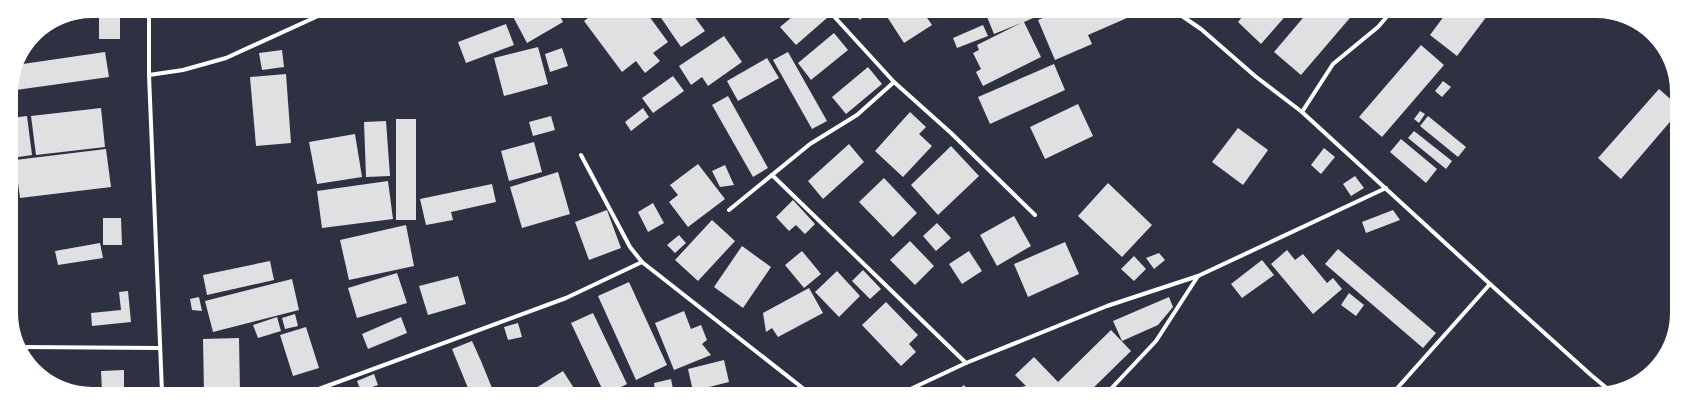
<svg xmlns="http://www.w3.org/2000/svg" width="1688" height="405" viewBox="0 0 1688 405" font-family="Commissioner,sans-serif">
<rect width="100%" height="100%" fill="#2d3142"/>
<g fill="#e0e0e3">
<rect x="99" y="11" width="21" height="28"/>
<polygon points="510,11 557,11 563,22 527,43"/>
<polygon points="596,12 646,12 668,42 653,53 660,61 645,73 636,61 622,72 584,21"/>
<polygon points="657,12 691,12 705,31 681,47"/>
<polygon points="798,12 822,12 827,18 796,45 780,27"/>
<polygon points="852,12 868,12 860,20"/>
<polygon points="884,12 923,12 932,25 904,43"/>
<polygon points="985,12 1047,12 1024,22 1041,57 983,86 976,72 981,69 973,53 979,50 977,45 1021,23 994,34"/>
<polygon points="1057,12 1125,12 1127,18 1088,35 1092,44 1055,60 1038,20"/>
<polygon points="1246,12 1289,12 1261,44 1238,22"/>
<polygon points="1308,12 1355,12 1301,75 1274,52"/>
<polygon points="1447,12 1490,12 1457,56 1430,35"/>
<polygon points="506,24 514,45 466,63 458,42"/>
<polygon points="983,25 988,36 957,48 953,38"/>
<polygon points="834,33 848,50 811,80 798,63"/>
<polygon points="724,36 742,62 708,86 702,77 691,85 679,66"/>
<polygon points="1421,45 1444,65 1382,137 1359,117"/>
<polygon points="538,47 548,84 504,96 494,58"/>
<polygon points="562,48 568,66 550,72 545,54"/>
<polygon points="282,50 284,67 262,70 259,53"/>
<polygon points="105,52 109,77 16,90 14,76 16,65"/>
<polygon points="788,52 827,121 812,129 773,60"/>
<polygon points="767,58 779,78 738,101 727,81"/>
<polygon points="1054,64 1065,90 990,124 978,97"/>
<polygon points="868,67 882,84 846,114 832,97"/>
<polygon points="1671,68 1675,76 1675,79 1668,73"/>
<polygon points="286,74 291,143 256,146 250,77"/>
<polygon points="673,76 684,91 653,113 642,98"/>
<polygon points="1443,81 1451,87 1442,97 1435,91"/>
<polygon points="1659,89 1675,103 1675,116 1621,179 1598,158"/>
<polygon points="728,96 768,168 753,177 712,105"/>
<polygon points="1078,104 1093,136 1045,159 1030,127"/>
<polygon points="101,108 105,147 36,155 31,116"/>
<polygon points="643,108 649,117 631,131 625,122"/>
<polygon points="1420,111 1425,114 1419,123 1414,119"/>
<polygon points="910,112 926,127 919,134 932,146 903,177 875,151"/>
<polygon points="27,116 32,155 12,158 11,118"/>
<polygon points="551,116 555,130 533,136 529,122"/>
<polygon points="1428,116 1466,147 1458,157 1420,126"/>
<rect x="396" y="119" width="20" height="101"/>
<polygon points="386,121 390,176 366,177 364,122"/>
<polygon points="1238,128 1268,150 1243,185 1212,162"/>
<polygon points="1414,131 1452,161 1446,169 1408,138"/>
<polygon points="355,134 362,177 317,184 309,142"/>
<polygon points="1401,139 1437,169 1426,183 1390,152"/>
<polygon points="534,142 542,172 509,181 501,151"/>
<polygon points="849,144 864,162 823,199 808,181"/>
<polygon points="951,146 979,176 938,215 911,185"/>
<polygon points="1324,148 1335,157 1321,174 1311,165"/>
<polygon points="106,149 111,187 20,198 15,160"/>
<polygon points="698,164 725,199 688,227 669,202 678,195 670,185"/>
<polygon points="725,165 734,185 720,187 712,171"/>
<polygon points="558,172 570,214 522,228 510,187"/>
<polygon points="1355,176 1364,188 1351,196 1343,184"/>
<polygon points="884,178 917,213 893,237 859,202"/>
<polygon points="388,181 393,219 322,228 317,191"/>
<polygon points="1108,183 1152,225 1122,257 1078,216"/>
<polygon points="492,184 496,202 451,212 453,220 426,225 420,199"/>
<polygon points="793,200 815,224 805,234 796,225 789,231 776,217"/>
<polygon points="653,203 664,223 648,232 638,212"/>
<polygon points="607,210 621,248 589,260 575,222"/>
<polygon points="1393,210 1400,220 1366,233 1362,222"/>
<polygon points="1014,216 1031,246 997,266 980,235"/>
<polygon points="103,218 121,218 122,245 103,245"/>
<polygon points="712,220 735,241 698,281 675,260"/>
<polygon points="937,223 951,238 936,251 923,236"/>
<polygon points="406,225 414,266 349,280 340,240"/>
<polygon points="679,235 686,243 675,253 667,245"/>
<polygon points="910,241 934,266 915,285 890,260"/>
<polygon points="1065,242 1079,274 1028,297 1014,264"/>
<polygon points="100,243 103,258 58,265 55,251"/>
<polygon points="742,246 771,267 743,308 714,287"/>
<polygon points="1338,249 1436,333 1423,348 1325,264"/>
<polygon points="1287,250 1295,260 1303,254 1327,283 1333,278 1342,289 1313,314 1271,264"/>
<polygon points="802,251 821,274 804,288 785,265"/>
<polygon points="969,251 982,271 962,284 949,264"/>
<polygon points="1159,253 1165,260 1154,269 1146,258"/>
<polygon points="1134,256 1146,269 1134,281 1121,269"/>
<polygon points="1262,260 1274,275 1242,298 1231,284"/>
<polygon points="270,261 274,280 207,295 203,275"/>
<polygon points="863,270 881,289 870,299 852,281"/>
<polygon points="837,271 860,296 839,317 815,292"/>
<polygon points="397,273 407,303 357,318 348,288"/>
<polygon points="458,276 466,304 428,315 419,286"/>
<polygon points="292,279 299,310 213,332 205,301"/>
<polygon points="629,282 667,365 636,380 598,296"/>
<polygon points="809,288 823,313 778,337 772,328 766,332 763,313"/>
<polygon points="128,291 131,322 92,326 91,313 121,310 119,292"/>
<polygon points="1349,293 1364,305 1356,316 1341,305"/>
<polygon points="199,297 202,311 192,310 190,299"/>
<polygon points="1169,297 1173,307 1158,325 1122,341 1113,321"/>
<polygon points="886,302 918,335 909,344 916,352 901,366 862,325"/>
<polygon points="684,311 691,329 701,325 707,340 702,344 711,355 674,370 655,323"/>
<polygon points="593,313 627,384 609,393 604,393 571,323"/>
<polygon points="295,314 298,326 285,329 282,318"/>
<polygon points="277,317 281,331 258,338 253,325"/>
<polygon points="401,317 407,333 368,349 362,334"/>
<polygon points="518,323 522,337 508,340 504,327"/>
<polygon points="306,327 319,368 293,376 280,335"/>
<polygon points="1111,330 1131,351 1088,393 1027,393 1021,387 1026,386 1015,375 1034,357 1058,382"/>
<polygon points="239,338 240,393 204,393 203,339"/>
<polygon points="472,341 481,361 494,393 470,393 452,349"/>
<polygon points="724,360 729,382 693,391 688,369"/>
<polygon points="124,370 124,392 102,392 101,371"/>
<polygon points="563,371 577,393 528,393"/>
<polygon points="374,374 378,385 361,391 357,381"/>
<polygon points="671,379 673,389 655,392 654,383"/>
<polygon points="964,385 971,393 955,393"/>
</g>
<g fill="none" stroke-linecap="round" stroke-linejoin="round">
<g stroke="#fff" stroke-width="4">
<polyline points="149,11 149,75 162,392"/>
<polyline points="830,12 894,82 951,133 1035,215"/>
<polyline points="1176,12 1201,29 1255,76 1302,112 1490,284 1591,375 1609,390"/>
<polyline points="149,75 183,70 226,58 329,11"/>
<polyline points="1302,112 1333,64 1378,27 1391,12"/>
<polyline points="581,155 630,247 642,262 809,393"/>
<polyline points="772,175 966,363"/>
<polyline points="729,210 810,144 857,115 894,82"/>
<polyline points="22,347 159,348"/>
<polyline points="308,393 566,298 642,262"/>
<polyline points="902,393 966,363 1107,306 1198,276 1386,188"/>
<polyline points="1107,393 1156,341 1198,276"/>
<polyline points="1392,394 1490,284"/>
</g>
</g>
<path d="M0 0H1688V405H0ZM92 18H1596A74 74 0 0 1 1670 92V313A74 74 0 0 1 1596 387H92A74 74 0 0 1 18 313V92A74 74 0 0 1 92 18Z" fill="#fff" fill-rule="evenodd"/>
</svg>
